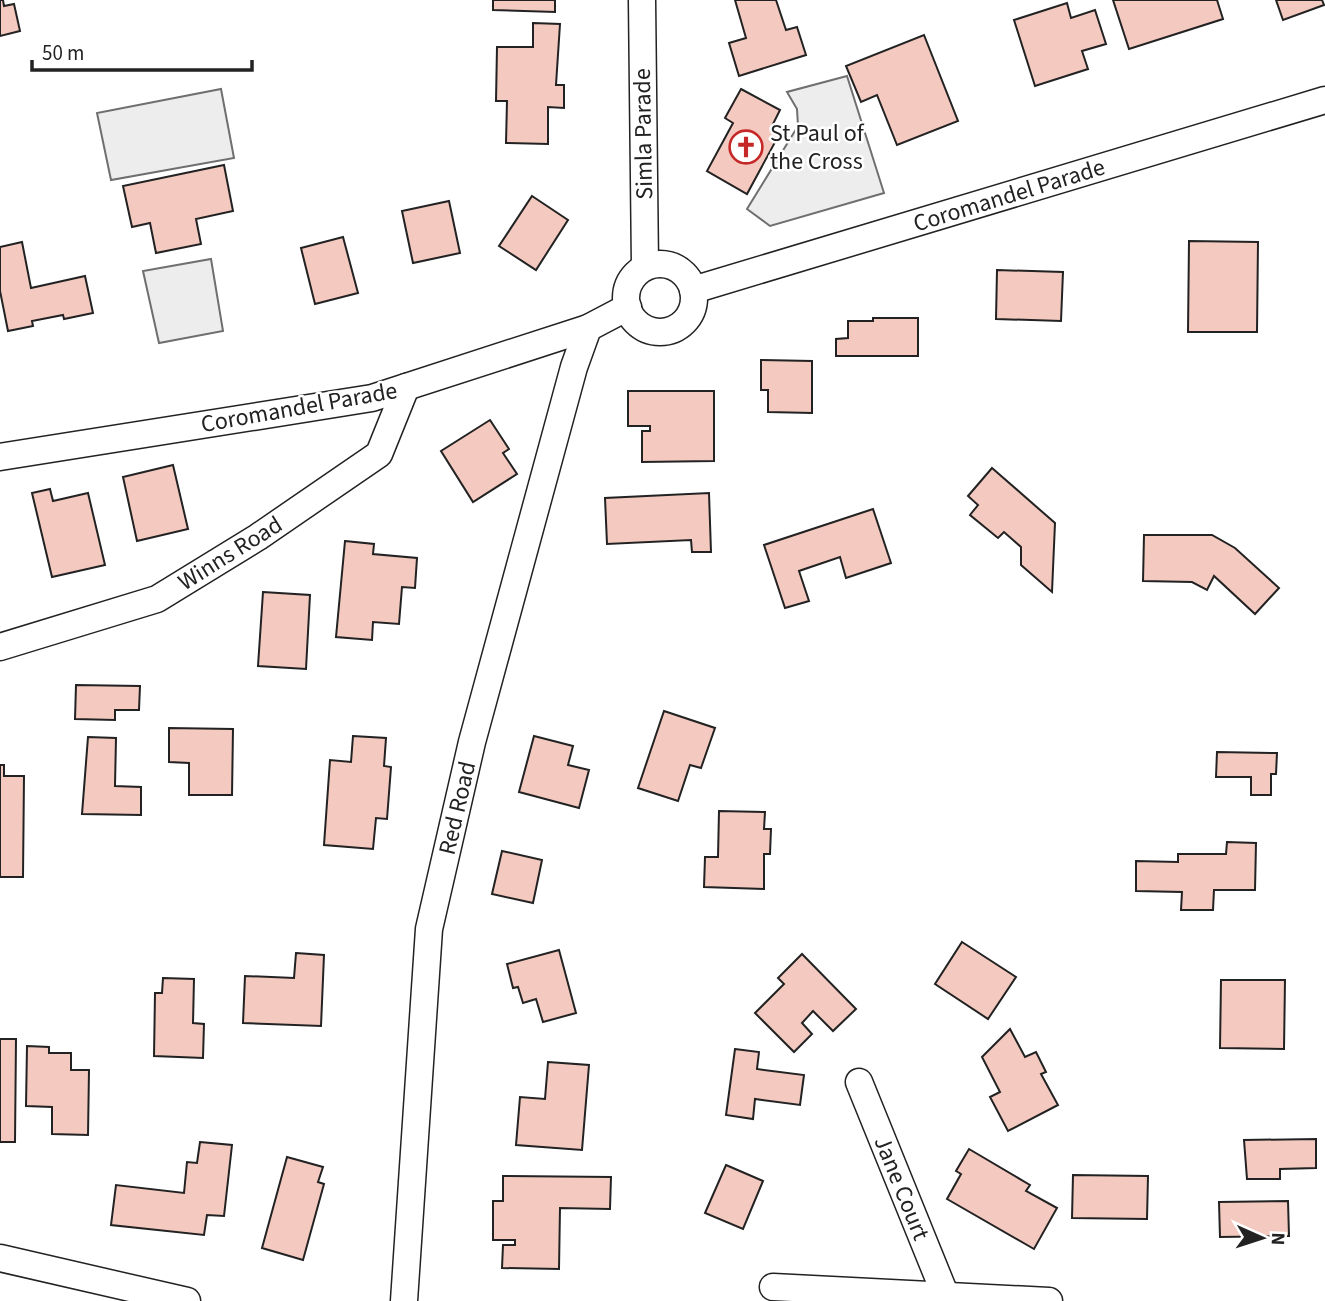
<svg xmlns="http://www.w3.org/2000/svg" width="1325" height="1301" viewBox="0 0 1325 1301" font-family="'Source Sans 3',sans-serif">
<rect width="100%" height="100%" fill="#fff"/>
<g fill="#ededed" stroke="#6f6f6f" stroke-width="2">
<polygon points="847,76 884,193 770,226 747,209 798,126 797,109 787,92"/>
<polygon points="221,89 234,158 111,180 97,113"/>
<polygon points="211,259 223,331 159,343 143,271"/>
</g>
<g fill="#f3c9c0" stroke="#222" stroke-width="2">
<polygon points="0,0 3,0 4,6 14,4 20,31 0,36"/>
<polygon points="493,0 555,0 555,12 493,10"/>
<polygon points="735,0 776,0 786,30 797,27 806,55 739,76 729,43 746,38"/>
<polygon points="1113,0 1217,0 1223,19 1129,49"/>
<polygon points="1276,0 1322,0 1324,5 1283,20"/>
<polygon points="1067,3 1071,18 1095,10 1106,44 1082,51 1088,69 1035,86 1014,20"/>
<polygon points="533,23 560,24 556,85 564,85 564,108 548,107 548,144 506,143 507,101 496,101 497,47 533,47"/>
<polygon points="924,35 958,121 897,145 877,95 861,102 846,66"/>
<polygon points="741,89 780,110 771,128 780,133 747,194 707,171 733,123 725,118"/>
<polygon points="224,165 233,211 196,219 201,244 156,253 150,223 132,227 123,186"/>
<polygon points="532,196 568,220 536,270 499,246"/>
<polygon points="449,201 460,253 413,263 402,211"/>
<polygon points="343,237 358,293 315,304 301,248"/>
<polygon points="1189,241 1258,242 1257,332 1188,332"/>
<polygon points="22,242 31,288 85,276 93,313 64,319 63,315 32,321 33,326 8,331 0,291 0,247"/>
<polygon points="997,270 1063,272 1061,321 996,319"/>
<polygon points="873,318 918,318 918,356 836,356 836,339 848,338 848,321 873,321"/>
<polygon points="761,360 812,361 812,413 768,412 768,390 761,390"/>
<polygon points="628,391 714,391 714,461 642,462 642,431 650,431 650,426 628,426"/>
<polygon points="490,420 509,449 503,453 517,474 473,502 441,451"/>
<polygon points="173,465 188,529 137,541 123,477"/>
<polygon points="992,468 1055,523 1052,592 1021,565 1021,547 1004,532 998,538 970,515 978,505 968,496"/>
<polygon points="50,489 53,501 88,493 105,565 52,577 32,493"/>
<polygon points="709,493 711,552 692,552 691,540 607,544 605,498"/>
<polygon points="873,509 891,563 846,578 840,557 799,571 809,601 785,608 764,545"/>
<polygon points="1144,535 1212,535 1235,548 1279,588 1255,614 1214,576 1207,590 1192,582 1143,581"/>
<polygon points="345,541 374,544 373,554 417,558 415,588 402,587 399,624 373,622 372,640 336,637"/>
<polygon points="263,592 310,595 306,669 258,666"/>
<polygon points="76,685 140,686 139,710 115,710 115,720 75,719"/>
<polygon points="664,711 715,728 701,768 690,765 678,801 638,788"/>
<polygon points="169,728 233,729 232,795 189,795 189,763 169,762"/>
<polygon points="353,736 386,738 384,766 391,767 387,819 376,818 373,849 324,845 330,760 351,762"/>
<polygon points="534,736 573,746 568,765 589,770 579,808 519,792"/>
<polygon points="88,737 116,738 115,786 141,787 141,815 82,814"/>
<polygon points="1217,752 1277,753 1276,774 1271,774 1271,795 1251,795 1251,777 1216,777"/>
<polygon points="0,765 4,765 4,776 24,776 23,877 0,877"/>
<polygon points="719,811 765,812 764,829 771,829 770,854 764,854 764,889 704,887 705,857 718,857"/>
<polygon points="1227,842 1256,843 1255,890 1214,890 1213,910 1181,910 1182,892 1136,891 1136,861 1178,862 1178,854 1226,854"/>
<polygon points="502,851 542,860 533,903 492,894"/>
<polygon points="962,942 1016,977 988,1019 935,984"/>
<polygon points="559,950 576,1013 543,1022 536,999 523,1003 518,987 513,988 507,964"/>
<polygon points="296,953 324,955 321,1026 243,1023 245,976 294,978"/>
<polygon points="802,954 856,1009 833,1031 813,1011 802,1023 812,1034 794,1052 755,1013 784,984 778,978"/>
<polygon points="163,978 194,979 193,1023 204,1024 203,1058 154,1056 155,993 162,993"/>
<polygon points="1221,980 1285,980 1284,1049 1220,1048"/>
<polygon points="1010,1029 1025,1057 1036,1052 1046,1072 1041,1074 1058,1105 1008,1131 990,1097 1000,1092 982,1057"/>
<polygon points="0,1039 16,1039 15,1142 0,1142"/>
<polygon points="27,1046 49,1047 49,1053 71,1053 71,1070 89,1070 88,1135 52,1134 52,1107 26,1106"/>
<polygon points="735,1049 759,1052 757,1069 804,1075 800,1105 755,1099 753,1119 726,1115"/>
<polygon points="548,1062 589,1065 582,1150 516,1145 520,1097 545,1099"/>
<polygon points="1316,1139 1316,1168 1280,1169 1280,1179 1247,1179 1244,1140"/>
<polygon points="200,1142 232,1145 224,1216 207,1215 204,1235 111,1225 116,1185 184,1193 187,1162 197,1163"/>
<polygon points="969,1149 1030,1185 1026,1191 1057,1208 1034,1249 947,1199 961,1174 956,1171"/>
<polygon points="287,1157 323,1167 318,1182 324,1184 303,1260 262,1248"/>
<polygon points="726,1165 763,1181 743,1229 705,1213"/>
<polygon points="1073,1175 1148,1176 1147,1219 1072,1218"/>
<polygon points="503,1176 611,1177 610,1209 560,1208 559,1269 502,1268 503,1245 515,1245 515,1240 493,1240 493,1201 503,1201"/>
<polygon points="1288,1201 1289,1236 1220,1237 1219,1202"/>
</g>
<g fill="none" stroke-linecap="round" stroke-linejoin="round">
<defs>
<g id="street">
<polyline points="642,0 645,267"/>
<circle cx="660" cy="298" r="34"/>
<polyline points="693,290 1325,100"/>
<polyline points="0,457 372,398 588,328 628,307"/>
<polyline points="0,647 157,599 258,537 379,454 406,387"/>
<polyline points="859,1082 945,1294"/>
<polyline points="0,1258 187,1301"/>
<polyline points="773,1287 1049,1301"/>
<polyline points="404,1301 429,929 472,742 574,367 588,328"/>
</g>
</defs>
<use href="#street" stroke="#222" stroke-width="29"/>
<use href="#street" stroke="#fff" stroke-width="26"/>
</g>
<defs>
<symbol id="church-ring" viewBox="-11 -11 22 22"><circle r="9.5" fill="#fff" stroke="#c62828" stroke-width="1.5"/><path d="M-1.2-6h2.4v3.5h3.3v2.4h-3.3V6h-2.4V-.1h-3.3v-2.4h3.3Z" fill="#c62828"/></symbol>
</defs>
<g fill-rule="evenodd">
<use href="#church-ring" x="727" y="128" width="38" height="38"/>
</g>
<g text-anchor="middle" stroke-width="5" stroke-linejoin="round" paint-order="stroke">
<g font-size="24" fill="#222" stroke="#fff" text-anchor="start">
<text x="770" y="141">St Paul of<tspan x="770" dy="28">the Cross</tspan></text>
</g>
<g font-size="24" fill="#222" stroke="#fff">
<text transform="translate(643 134) rotate(-91)" y="8">Simla Parade</text>
<text transform="translate(1009 195) rotate(-17)" y="8">Coromandel Parade</text>
<text transform="translate(299 407) rotate(-10)" y="8">Coromandel Parade</text>
<text transform="translate(230 553) rotate(-32)" y="8">Winns Road</text>
<text transform="translate(457 808) rotate(-77)" y="8">Red Road</text>
<text transform="translate(902 1188) rotate(68)" y="8">Jane Court</text>
</g>
</g>
<g transform="translate(1262 1238) rotate(93)" stroke="#ffffff" stroke-width="5" paint-order="stroke">
<path d="M0-5L12 26L0 18L-12 26Z" fill="#222222"/>
<text y="-10" font-size="19" font-weight="bold" text-anchor="middle" fill="#222222">N</text>
</g>
<path d="M32 60v10h220v-10" fill="none" stroke="#222222" stroke-width="3.5"/>
<text x="42" y="60" font-size="21" fill="#222222" stroke="#ffffff" stroke-width="5" paint-order="stroke">50 m</text>
</svg>
